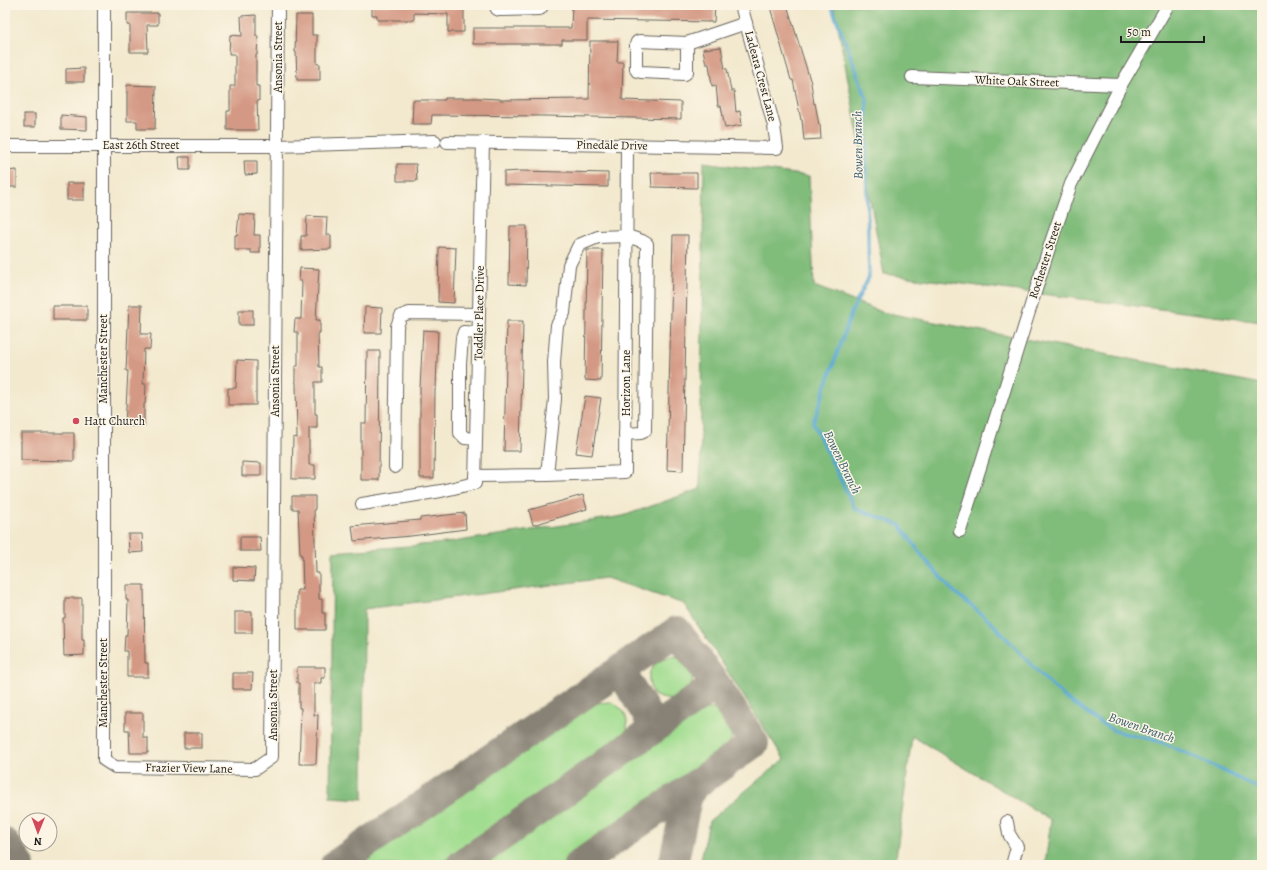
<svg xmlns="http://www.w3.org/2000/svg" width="1267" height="870" viewBox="0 0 1267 870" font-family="Alegreya,serif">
<rect width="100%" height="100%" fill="#fcf5e5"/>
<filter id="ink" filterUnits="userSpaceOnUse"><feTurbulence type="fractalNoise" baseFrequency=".025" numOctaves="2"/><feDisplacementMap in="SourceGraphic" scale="8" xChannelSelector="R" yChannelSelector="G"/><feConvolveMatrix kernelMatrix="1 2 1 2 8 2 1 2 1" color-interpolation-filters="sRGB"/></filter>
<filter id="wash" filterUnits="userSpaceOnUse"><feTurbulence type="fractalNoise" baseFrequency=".012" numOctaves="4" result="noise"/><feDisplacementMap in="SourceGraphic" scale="16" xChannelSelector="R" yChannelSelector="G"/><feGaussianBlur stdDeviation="0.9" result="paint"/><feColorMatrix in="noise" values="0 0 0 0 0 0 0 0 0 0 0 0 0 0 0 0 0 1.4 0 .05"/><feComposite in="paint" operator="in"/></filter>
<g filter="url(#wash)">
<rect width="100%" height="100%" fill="#f3e9cf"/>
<g fill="#a1dd90" stroke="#5e7c56">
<path d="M671 656C707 656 696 716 654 695 643 674 650 664 671 656Z"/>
<path d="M611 702C626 710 628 717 627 733L438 865H359L596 703Z"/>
<polygon points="700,709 716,709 722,713 728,718 732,729 731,740 721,756 706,769 563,865 470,865"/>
</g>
<g fill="#80bc7a" stroke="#4e6c4b">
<polygon points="834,5 1262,5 1262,322 884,274"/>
<polygon points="704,162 809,176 814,286 882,312 1262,384 1262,865 1045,865 1051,820 912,736 895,865 700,865 709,821 784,759 684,604 606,578 364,609 363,799 330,797 333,552 446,543 623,516 700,489"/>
</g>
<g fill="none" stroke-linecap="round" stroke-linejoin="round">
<polyline stroke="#57a7d1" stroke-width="3.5" points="831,5 867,99 866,158 869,277 852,311 813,423 855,509 900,525 923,557 952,590 992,623 1047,681 1063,696 1099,722 1115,731 1135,736 1151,739 1163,743 1195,757 1262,790"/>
<g stroke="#888276" stroke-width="30">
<polyline points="620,670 655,728"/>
<polyline points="5,843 20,865"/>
<polyline points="335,865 677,631 716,685 754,743 696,784 578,865"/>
<polyline points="461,865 716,685"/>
<polyline points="673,865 687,799 690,792 696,784"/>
</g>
</g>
<g id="blocks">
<g fill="#d49984">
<polygon points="372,5 464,5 464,32 448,32 448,14 414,13 414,20 377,20 377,15 372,15"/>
<polygon points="572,5 715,5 714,22 587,20 587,40 562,40 562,44 473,44 473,28 571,28"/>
<polygon points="778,5 787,5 811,83 814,104 815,103 819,125 820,125 821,139 804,140 802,120 801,120 793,80 791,80 770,7"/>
<polygon points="127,13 158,13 158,25 147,25 148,52 130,52 130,25 127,25"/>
<polygon points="256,15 256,36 258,36 257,55 256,55 256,86 259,86 259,101 257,101 258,130 227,130 227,111 230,111 230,86 235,86 235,54 229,54 230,35 242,36 241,16"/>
<polygon points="296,15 312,15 312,35 317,35 317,64 320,64 320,80 297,80 296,52 295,52"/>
<polygon points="590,41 618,41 617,62 623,62 622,100 681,102 681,119 546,116 432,115 431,124 412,124 413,100 445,100 445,98 479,98 500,99 500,100 589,99"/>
<polygon points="721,47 725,69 727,69 731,91 734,91 736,112 740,111 742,125 725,128 721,106 718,106 716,85 712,86 709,64 706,64 703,49"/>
<polygon points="84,68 84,82 66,82 66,69"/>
<polygon points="127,85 156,86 155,129 137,129 137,121 127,121"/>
<rect x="24" y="114" width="11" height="13"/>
<polygon points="61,115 87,117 87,130 61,129"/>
<polygon points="179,157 190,157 190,170 180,170"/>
<polygon points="244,161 257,161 257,174 245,175"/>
<polygon points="397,164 416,164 417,181 397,181"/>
<polygon points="17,170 17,187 5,187 5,171"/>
<polygon points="521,171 608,173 608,187 504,185 504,172"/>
<polygon points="651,173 697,173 697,188 652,187"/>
<rect x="67" y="183" width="17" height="17"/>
<polygon points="239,214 255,215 254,235 260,235 260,253 251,253 251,250 235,250 235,235 237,235"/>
<polygon points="307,216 327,217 326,235 331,235 331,249 301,250 301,236 306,236"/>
<polygon points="510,226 527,226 526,285 509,284"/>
<polygon points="673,235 688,235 683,471 667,470"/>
<polygon points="439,247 456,248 454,303 438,302"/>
<polygon points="587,250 603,250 601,381 585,380"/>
<polygon points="300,268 319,269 316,320 320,320 320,333 318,333 319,367 322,367 322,382 315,382 315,414 317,414 317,428 309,428 309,465 315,465 315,479 292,479 293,437 297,438 296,382 295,382 295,366 298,366 298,332 294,332 295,319 301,319 302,281 299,281"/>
<polygon points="129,305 142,305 141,334 151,334 150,349 144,349 143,384 146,384 145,404 144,404 144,426 125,426 128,371 126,371"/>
<rect x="53" y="306" width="34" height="14"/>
<polygon points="365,307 382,308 381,333 364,333"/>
<rect x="239" y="310" width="14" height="15"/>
<polygon points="507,321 523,321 520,451 504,451"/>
<polygon points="423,330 438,331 436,389 435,389 434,478 420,478 420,388"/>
<polygon points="367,351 380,351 379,480 361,480 361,423 366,423"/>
<polygon points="237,360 256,361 256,405 228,405 228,388 236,388"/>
<polygon points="585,396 601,398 592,455 576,453"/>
<polygon points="21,433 74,433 74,461 21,460"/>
<polygon points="242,462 261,463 261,476 242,476"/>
<polygon points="583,495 587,509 533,525 529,510"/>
<polygon points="292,496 315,496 315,509 314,509 316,573 319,573 319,599 322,599 322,613 325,613 325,630 297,630 297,590 303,590 302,555 300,555 298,509 292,509"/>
<polygon points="465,513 466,529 411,536 354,541 352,526 420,520 420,518"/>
<polygon points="128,534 142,534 143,552 129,553"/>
<polygon points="240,537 260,537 261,551 240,551"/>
<polygon points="233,567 255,568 254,581 233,580"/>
<polygon points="126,585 144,585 145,663 148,663 148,677 127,677 127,651 124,651 125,635 127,635 128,600 126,600"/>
<polygon points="65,598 82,598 82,640 84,640 84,655 64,656 63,618 65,618"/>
<rect x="235" y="612" width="17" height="21"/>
<polygon points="297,667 325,667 325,678 321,678 321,683 314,683 314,715 318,715 316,764 299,764 301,708 299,708 299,683 297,683"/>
<polygon points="233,673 253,673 252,689 233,689"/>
<polygon points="125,713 143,713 143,738 148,738 148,753 130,753 129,730 125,730"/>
<rect x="184" y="733" width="18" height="15"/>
</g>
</g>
</g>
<g filter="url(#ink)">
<use href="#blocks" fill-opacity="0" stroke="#67645b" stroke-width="1"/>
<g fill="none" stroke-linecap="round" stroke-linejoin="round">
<defs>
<g id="minor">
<polyline points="104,5 104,760 115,767 255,769 272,757 278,5"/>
<polyline points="495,5 497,9 500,10 540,9 543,5"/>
<polyline points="687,43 687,72 685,74 641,72 637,71 636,69 636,45 637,42 639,41 687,43 746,23"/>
<polyline points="912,77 1121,85"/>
<polyline points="447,142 777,148 774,126 741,5"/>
<polyline points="5,146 277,146 435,141"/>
<polyline points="476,439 465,438 460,433 460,364 462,338 464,332 479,333"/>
<polyline points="395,467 397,326 401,316 409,313 479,314"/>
<polyline points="547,475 555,399 554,362 557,325 564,313 569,265 579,245 598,237 627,236 642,241 647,244 645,431 641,433 625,434"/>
<polyline points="475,476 547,475 625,472 627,145"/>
<polyline points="362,504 441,491 475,483 483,142"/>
<polyline points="960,531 1050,245 1071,184 1121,85 1168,5"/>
<polyline points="1007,822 1009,834 1017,847 1012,865"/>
</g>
</defs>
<use href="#minor" stroke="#67645b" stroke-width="14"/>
<use href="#minor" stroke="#fff" stroke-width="12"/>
</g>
</g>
<circle fill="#d1495b" stroke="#fcf5e5" stroke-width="1.5" cx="76" cy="421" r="4"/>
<g text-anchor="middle" stroke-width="3" stroke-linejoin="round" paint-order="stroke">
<g font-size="12" fill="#1c1c1c" stroke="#fcf5e5">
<text transform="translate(278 57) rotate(-90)" y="4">Ansonia Street</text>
<text transform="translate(761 76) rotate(75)" y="4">Ladeara Crest Lane</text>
<text transform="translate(1017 81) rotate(2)" y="4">White Oak Street</text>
<text x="141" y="149">East 26th Street</text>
<text transform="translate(612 145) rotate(1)" y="4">Pinedale Drive</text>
<text transform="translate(1045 260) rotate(-72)" y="4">Rochester Street</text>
<text transform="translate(479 313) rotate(-89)" y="4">Toddler Place Drive</text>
<text transform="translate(103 359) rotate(-90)" y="4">Manchester Street</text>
<text transform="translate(275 381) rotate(-90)" y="4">Ansonia Street</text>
<text transform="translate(626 383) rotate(-90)" y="4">Horizon Lane</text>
<text transform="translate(103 683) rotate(-90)" y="4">Manchester Street</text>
<text transform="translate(273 705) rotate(-90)" y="4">Ansonia Street</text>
<text transform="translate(189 768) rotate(1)" y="4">Frazier View Lane</text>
</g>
<g font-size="12" fill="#1c1c1c" stroke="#fcf5e5" text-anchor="start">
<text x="84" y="425">Hatt Church</text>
</g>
<g font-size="13" font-style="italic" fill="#375b6d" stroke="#fcf5e5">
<text transform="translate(857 145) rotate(-91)" y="5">Bowen Branch</text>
<text transform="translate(843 462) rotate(64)" y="5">Bowen Branch</text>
<text transform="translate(1142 727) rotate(19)" y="5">Bowen Branch</text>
</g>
</g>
<rect width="1267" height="870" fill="none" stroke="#fcf5e5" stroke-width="20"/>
<g transform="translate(38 832) rotate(181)"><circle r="19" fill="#fcf5e5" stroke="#a29e95"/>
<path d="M0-3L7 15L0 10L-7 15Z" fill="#d1495b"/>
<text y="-6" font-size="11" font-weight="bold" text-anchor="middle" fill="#1c1c1c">N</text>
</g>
<path d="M1121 36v6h83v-6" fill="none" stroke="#1c1c1c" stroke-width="2"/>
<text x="1127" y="36" font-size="12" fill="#1c1c1c" stroke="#fcf5e5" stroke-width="3" paint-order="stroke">50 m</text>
</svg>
